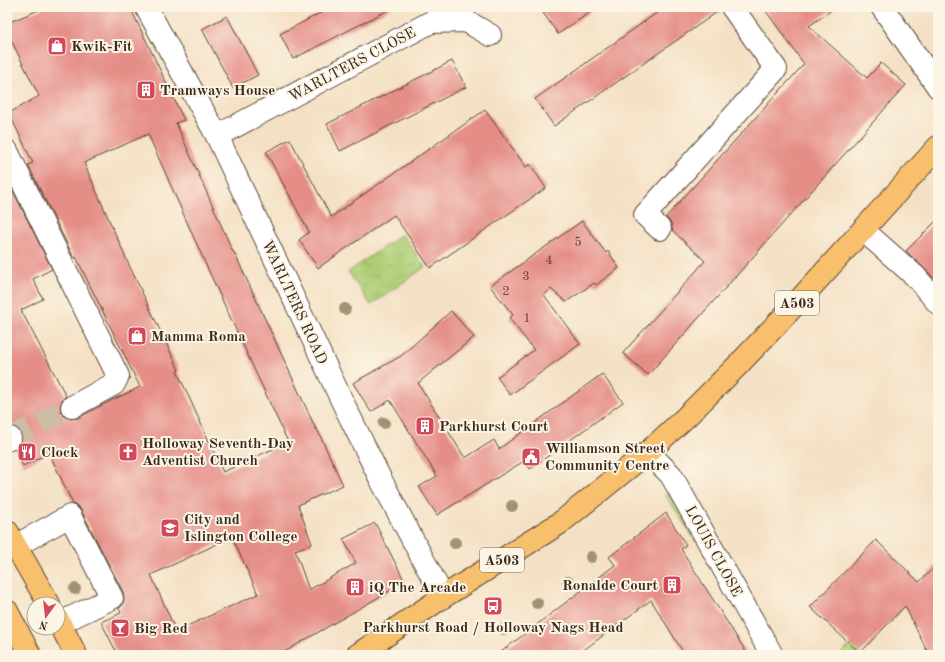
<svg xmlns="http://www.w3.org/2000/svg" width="945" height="662" viewBox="0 0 945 662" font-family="'Old Standard TT',serif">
<defs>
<pattern id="grass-tufts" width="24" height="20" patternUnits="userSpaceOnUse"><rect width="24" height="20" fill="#adcd75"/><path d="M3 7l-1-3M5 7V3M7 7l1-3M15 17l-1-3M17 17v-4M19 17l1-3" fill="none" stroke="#96b065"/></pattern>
</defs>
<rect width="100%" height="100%" fill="#fcf5e5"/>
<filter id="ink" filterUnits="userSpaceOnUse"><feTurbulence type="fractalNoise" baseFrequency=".025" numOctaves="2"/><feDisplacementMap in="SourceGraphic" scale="8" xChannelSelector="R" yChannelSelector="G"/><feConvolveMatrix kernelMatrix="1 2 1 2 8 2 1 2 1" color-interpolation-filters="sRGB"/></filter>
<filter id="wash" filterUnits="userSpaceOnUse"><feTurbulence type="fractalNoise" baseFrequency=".012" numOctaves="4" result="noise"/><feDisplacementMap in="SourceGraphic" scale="16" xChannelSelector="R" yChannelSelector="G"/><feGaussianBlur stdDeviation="0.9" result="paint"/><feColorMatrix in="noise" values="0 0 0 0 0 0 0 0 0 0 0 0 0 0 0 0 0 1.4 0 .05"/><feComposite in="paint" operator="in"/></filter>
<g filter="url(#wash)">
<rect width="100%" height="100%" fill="#f4e1c5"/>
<g fill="url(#grass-tufts)" stroke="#747c4a">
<polygon points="402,234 425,267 371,305 348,272"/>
<polygon points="669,490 698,538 696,542 665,494"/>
<polygon points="895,601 900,612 891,621 886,615 854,647 860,653 858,655 841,654"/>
</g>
<g id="blocks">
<g fill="#e58d87" fill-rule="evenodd">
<path d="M46 7H130L184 120 176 123 233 252H234L316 429H317L343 485 298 505 312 544 295 550 309 590 356 563 343 539 375 523 405 582 279 655H118L101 622 121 613 119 608 123 605 124 599 123 592 81 510 77 506 73 504 49 453 23 466 15 449 21 443 22 437 21 431 15 427 7 426V179L52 269 33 279 43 299 21 310 66 396 62 400 60 406 61 413 65 417 71 419 78 418 106 403 140 387 76 257 74 258 28 165 33 163 9 113 39 96 7 32V23ZM148 134 206 265 288 442 223 472 177 371 179 370 129 265 84 163ZM232 537 258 594 176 631 151 575Z"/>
<polygon points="332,7 394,7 293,59 280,34"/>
<polygon points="539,7 598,7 558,34"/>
<polygon points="665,7 720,7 720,10 554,126 535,99"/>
<polygon points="763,7 836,7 809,26 867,78 881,63 906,85 648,375 623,353 705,261 672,230 672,225 666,217 804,64"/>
<polygon points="227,16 258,75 233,88 202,29"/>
<polygon points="452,61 466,87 340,151 327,124"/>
<polygon points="485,110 526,167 530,164 546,188 430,268 394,215 318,268 299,240 309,232 266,152 290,139 331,217"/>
<polygon points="938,219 938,282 906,251"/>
<polygon points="582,221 606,253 608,251 619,268 596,285 594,283 566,302 551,289 544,295 580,344 510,395 497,377 534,350 509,318 513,315 490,286"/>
<polygon points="451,311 474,337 418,383 465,458 494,440 499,449 602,374 623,402 530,469 524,461 437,515 419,487 437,476 390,400 371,412 353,383 401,356"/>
<polygon points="666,513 686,545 681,549 748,655 685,655 651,600 577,655 497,655 615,565 609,557"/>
<polygon points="876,540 919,582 938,564 938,655 929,655 905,606 860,653 810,607"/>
</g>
</g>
</g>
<g filter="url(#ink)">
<use href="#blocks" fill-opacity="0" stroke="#574537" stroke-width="1"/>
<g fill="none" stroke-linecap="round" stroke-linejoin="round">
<polyline stroke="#cfbca4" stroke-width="22" stroke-dasharray="22 11" stroke-linecap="butt" points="10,438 72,407"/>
<defs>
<g id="minor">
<polyline points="146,7 217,136 344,405 381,480 443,597"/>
<polyline points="882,7 938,87"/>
<polyline points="217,136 431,22 466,21 490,35"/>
<polyline points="7,151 118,376 114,384 72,407"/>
<polyline points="660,229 645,215 776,69 732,7"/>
<polyline points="863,230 915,276 938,303"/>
<polyline points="7,440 10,438"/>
<polyline points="648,452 671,475 772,655"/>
<polyline points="15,546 70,516 112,598 60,623"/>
</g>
<g id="highway">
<polyline points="7,531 49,604"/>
<polyline points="7,611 30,655"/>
<polyline points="58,620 76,655"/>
<polyline points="357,655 443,597 560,523 648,452 686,417 739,364 792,308 938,147"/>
</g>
</defs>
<use href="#minor" stroke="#574537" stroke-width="24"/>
<use href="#highway" stroke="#574537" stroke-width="24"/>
<use href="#minor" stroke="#fff" stroke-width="22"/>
<use href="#highway" stroke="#f8bf6c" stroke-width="22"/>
</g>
<g fill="#9e9375">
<circle cx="345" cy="309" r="6"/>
<circle cx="384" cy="423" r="6"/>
<circle cx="512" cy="506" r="6"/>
<circle cx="455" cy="543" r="6"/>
<circle cx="591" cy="557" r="6"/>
<circle cx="568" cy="582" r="6"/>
<circle cx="75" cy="589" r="6"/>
<circle cx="537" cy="603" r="6"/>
<circle cx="504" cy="629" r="6"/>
</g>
</g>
<defs>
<symbol id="shop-square" viewBox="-11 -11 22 22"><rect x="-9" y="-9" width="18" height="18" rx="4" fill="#d1495b" stroke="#fcf5e5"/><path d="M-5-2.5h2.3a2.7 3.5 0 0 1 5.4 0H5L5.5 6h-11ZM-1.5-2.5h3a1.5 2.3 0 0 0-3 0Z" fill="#fff"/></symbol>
<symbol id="building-square" viewBox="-11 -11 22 22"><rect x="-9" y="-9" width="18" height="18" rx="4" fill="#d1495b" stroke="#fcf5e5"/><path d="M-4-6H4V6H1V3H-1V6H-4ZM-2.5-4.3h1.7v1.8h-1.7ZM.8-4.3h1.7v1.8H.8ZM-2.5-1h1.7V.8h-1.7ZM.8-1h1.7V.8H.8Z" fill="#fff"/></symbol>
<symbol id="restaurant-square" viewBox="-11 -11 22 22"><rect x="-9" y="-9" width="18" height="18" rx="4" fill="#d1495b" stroke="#fcf5e5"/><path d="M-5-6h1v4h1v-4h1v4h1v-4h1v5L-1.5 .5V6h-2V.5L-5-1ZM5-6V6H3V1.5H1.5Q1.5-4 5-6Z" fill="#fff"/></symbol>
<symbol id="church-square" viewBox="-11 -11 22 22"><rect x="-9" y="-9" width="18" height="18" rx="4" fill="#d1495b" stroke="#fcf5e5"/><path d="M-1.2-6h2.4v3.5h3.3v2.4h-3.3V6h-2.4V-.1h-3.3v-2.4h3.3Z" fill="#fff"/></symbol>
<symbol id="civic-square" viewBox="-11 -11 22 22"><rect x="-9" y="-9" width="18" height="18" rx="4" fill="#d1495b" stroke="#fcf5e5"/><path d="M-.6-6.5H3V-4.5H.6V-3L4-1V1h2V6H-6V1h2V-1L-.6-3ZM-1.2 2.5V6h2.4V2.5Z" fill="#fff"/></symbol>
<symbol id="university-square" viewBox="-11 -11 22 22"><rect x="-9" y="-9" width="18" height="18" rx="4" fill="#d1495b" stroke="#fcf5e5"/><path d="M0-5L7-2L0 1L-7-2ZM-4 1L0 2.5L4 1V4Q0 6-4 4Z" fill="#fff"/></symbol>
<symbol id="bus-square" viewBox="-11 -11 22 22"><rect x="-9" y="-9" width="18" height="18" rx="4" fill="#d1495b" stroke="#fcf5e5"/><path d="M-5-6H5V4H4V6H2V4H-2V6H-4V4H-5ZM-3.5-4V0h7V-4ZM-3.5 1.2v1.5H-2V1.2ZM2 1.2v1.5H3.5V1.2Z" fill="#fff"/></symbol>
<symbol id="bar-square" viewBox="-11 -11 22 22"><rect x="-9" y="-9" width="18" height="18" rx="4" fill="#d1495b" stroke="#fcf5e5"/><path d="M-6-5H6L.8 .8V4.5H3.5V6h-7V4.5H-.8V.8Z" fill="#fff"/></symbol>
</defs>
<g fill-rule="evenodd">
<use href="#shop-square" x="46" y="35" width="22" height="22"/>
<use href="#building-square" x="135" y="79" width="22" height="22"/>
<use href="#shop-square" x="126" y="325" width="22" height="22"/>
<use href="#building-square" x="414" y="415" width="22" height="22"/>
<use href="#restaurant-square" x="16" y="441" width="22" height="22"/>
<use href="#church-square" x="117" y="441" width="22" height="22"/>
<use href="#civic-square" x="520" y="446" width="22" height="22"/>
<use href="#university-square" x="159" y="517" width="22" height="22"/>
<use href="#building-square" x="661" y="574" width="22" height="22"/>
<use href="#building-square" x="344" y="576" width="22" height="22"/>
<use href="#bus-square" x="482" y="595" width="22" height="22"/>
<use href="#bar-square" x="109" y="617" width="22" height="22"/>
</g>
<g text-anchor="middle" stroke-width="4" stroke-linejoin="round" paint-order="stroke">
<g font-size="13" fill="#664338">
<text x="578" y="246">5</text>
<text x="549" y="264">4</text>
<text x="526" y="280">3</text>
<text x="506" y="295">2</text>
<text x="527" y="322">1</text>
</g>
<g fill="#fcf5e5" stroke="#75675a" stroke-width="1">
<rect x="775" y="291" width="44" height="24" rx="3"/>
<rect x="480" y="548" width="44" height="24" rx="3"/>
</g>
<g font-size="14" font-weight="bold" fill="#3b2a1e">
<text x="797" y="308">A503</text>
<text x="502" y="565">A503</text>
</g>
<g font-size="15" font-weight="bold" fill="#3b2a1e" stroke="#fcf5e5" text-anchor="start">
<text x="71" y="51">Kwik-Fit</text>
<text x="160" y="95">Tramways House</text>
<text x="151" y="341">Mamma Roma</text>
<text x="439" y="431">Parkhurst Court</text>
<text x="142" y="448">Holloway Seventh-Day<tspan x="142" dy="17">Adventist Church</tspan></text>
<text x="545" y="453">Williamson Street<tspan x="545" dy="17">Community Centre</tspan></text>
<text x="41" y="457">Clock</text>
<text x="184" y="524">City and<tspan x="184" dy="17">Islington College</tspan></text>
<text x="658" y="590" text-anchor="end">Ronalde Court</text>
<text x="369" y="592">iQ The Arcade</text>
<text x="493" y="632" text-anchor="middle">Parkhurst Road / Holloway Nags Head</text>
<text x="134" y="633">Big Red</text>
</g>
<g font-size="15" fill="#3b2a1e" stroke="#fcf5e5">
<text transform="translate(352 64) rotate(-28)" y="5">WARLTERS CLOSE</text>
<text transform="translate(295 302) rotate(65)" y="5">WARLTERS ROAD</text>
<text transform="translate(714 551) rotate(61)" y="5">LOUIS CLOSE</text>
</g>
</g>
<rect width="945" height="662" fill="none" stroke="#fcf5e5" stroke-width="24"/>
<g transform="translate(46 616) rotate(195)"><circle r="19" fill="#fcf5e5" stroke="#afa495"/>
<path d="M0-3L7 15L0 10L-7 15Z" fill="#d1495b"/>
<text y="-6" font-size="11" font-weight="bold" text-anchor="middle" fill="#3b2a1e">N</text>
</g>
</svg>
